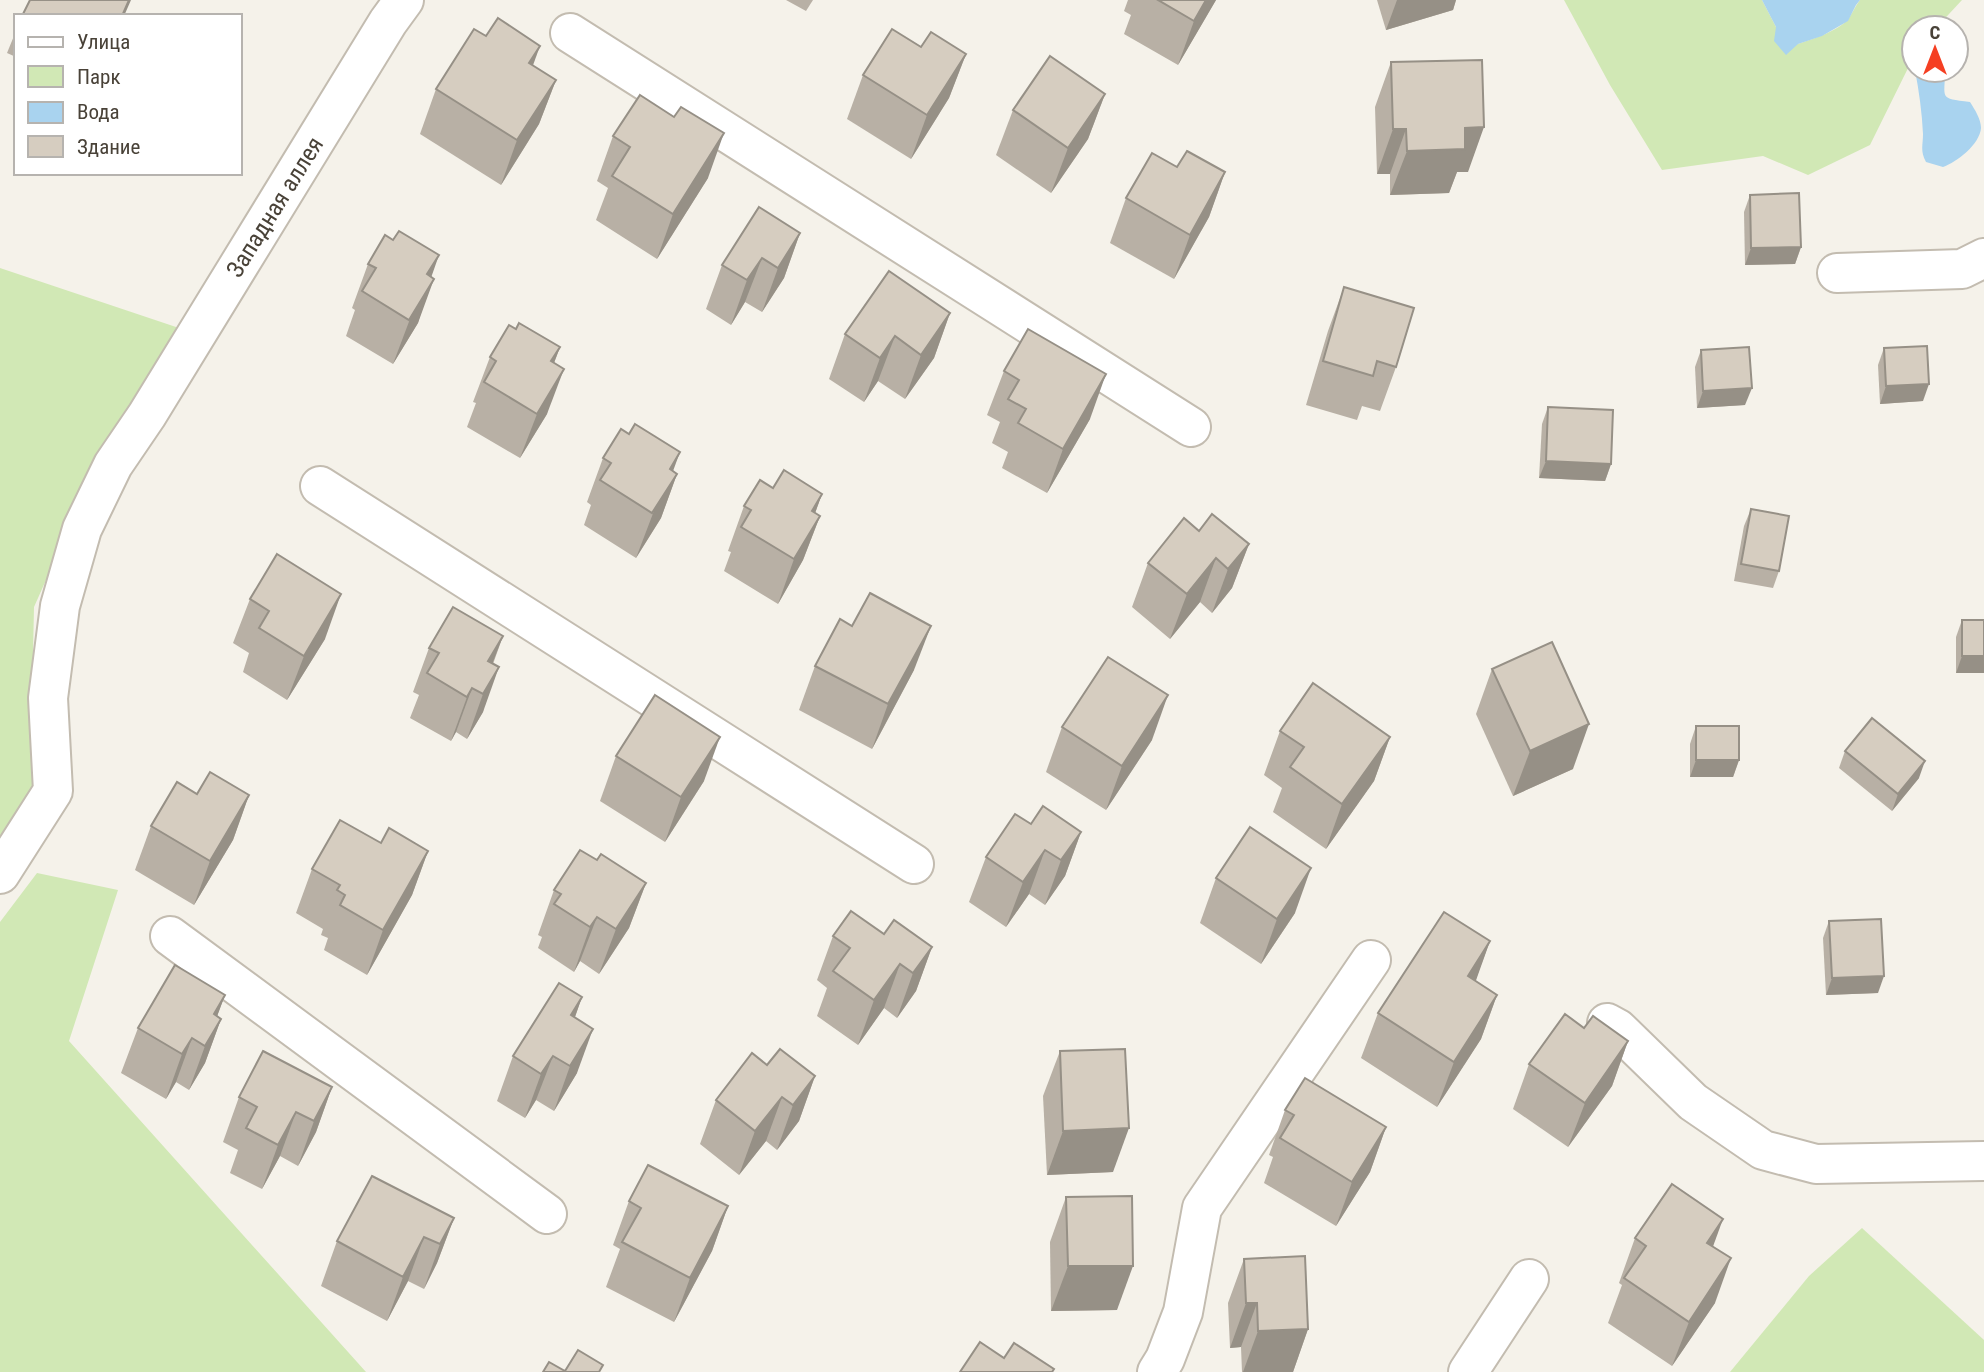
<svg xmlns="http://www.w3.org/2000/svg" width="1984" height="1372" viewBox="0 0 1984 1372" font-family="'Roboto Condensed',sans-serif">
<rect width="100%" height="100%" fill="#f5f2ea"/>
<g fill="#d1e8b5">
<path d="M1564 0H1762L1776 27 1798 44C1812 39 1839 31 1848 19 1853 13 1855 6 1860 0H1962L1936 28H1914V56L1870 145 1808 175 1763 156 1662 170 1610 85Z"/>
<polygon points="0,268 179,328 70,526 34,607 32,700 40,792 0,855"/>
<polygon points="37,873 118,890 69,1041 366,1372 0,1372 0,922"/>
<polygon points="1862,1228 1984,1340 1984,1372 1730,1372 1809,1276"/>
</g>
<g fill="#a9d3ef">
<polygon points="1762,0 1860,0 1856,5 1848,21 1822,36 1798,44 1786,55 1774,41 1776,27"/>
<path d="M1915 70H1945C1945 99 1938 98 1970 102 1975 110 1981 119 1981 128 1980 144 1957 162 1943 167L1926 162C1920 151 1923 145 1923 134 1922 113 1919 91 1915 70Z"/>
</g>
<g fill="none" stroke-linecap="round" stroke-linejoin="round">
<defs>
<g id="street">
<polyline points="570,33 1191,427"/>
<polyline points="1837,273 1962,269 1984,258"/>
<polyline points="320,486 914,864"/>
<polyline points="0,874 53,791 48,698 60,606 82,529 113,465 147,415 388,22 404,0"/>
<polyline points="170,936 547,1214"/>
<polyline points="1607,1023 1618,1029 1693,1102 1763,1150 1816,1164 1984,1161"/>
<polyline points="1157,1372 1165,1359 1183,1312 1202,1208 1371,960"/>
<polyline points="1468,1372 1529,1279"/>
</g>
</defs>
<use href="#street" stroke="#c3bcb0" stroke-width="42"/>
<use href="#street" stroke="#fff" stroke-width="38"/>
</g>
<g fill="#b8b0a5">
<polygon points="786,0 813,0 806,11"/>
<polygon points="1128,0 1216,0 1178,65 1124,34 1131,15 1124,11"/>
<polygon points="1377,0 1456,0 1453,10 1386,30"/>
<polygon points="16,31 16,57 7,53"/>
<polygon points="921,47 966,54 949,98 911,159 847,119 863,75"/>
<polygon points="1391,62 1468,172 1457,172 1449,193 1390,195 1390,174 1377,174 1375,107"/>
<polygon points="533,66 556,80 539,124 501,185 420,134 436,89"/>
<polygon points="1105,94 1088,139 1051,193 996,155 1013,110"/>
<polygon points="613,136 708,178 657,259 596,220 608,188 597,181"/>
<polygon points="1177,167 1225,172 1209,217 1174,279 1110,243 1126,198"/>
<polygon points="1750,195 1801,247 1795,264 1745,265 1744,212"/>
<polygon points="800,233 784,278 762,312 745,302 731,325 706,309 722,265"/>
<polygon points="368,264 431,277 418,323 393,364 346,336 355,310 352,308"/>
<polygon points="1344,287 1396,367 1380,411 1362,406 1357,420 1306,405 1328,331"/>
<polygon points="950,313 934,358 905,399 878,381 864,402 829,379 845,334"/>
<polygon points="516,329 560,347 554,363 547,414 520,458 467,427 476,403 473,402 490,357"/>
<polygon points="1884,348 1923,401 1880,404 1878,365"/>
<polygon points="1701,350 1745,405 1697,408 1695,367"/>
<polygon points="1004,371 1090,419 1047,493 1002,468 1008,452 992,443 1000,422 987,415"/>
<polygon points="1548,407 1611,464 1605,481 1539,478 1542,424"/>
<polygon points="603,458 673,471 677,474 661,518 636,558 584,525 591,505 587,502"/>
<polygon points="773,488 822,494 815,513 820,516 803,560 778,604 724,571 731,552 728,551 744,506"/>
<polygon points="1751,509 1779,571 1773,588 1734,581 1744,526"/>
<polygon points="1199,531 1249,544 1232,588 1212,613 1200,602 1170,639 1132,607 1148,563"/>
<polygon points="250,599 325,639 287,700 243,672 249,653 233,643"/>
<polygon points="1962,620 1984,673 1956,673 1956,637"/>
<polygon points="503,636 493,664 483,712 467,739 456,732 451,741 410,718 419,695 413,692 429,648"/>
<polygon points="815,666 914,670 872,749 799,710"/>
<polygon points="1492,669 1573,769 1513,796 1476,714"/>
<polygon points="1696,726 1739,760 1733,777 1690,777 1690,744"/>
<polygon points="1062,727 1152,740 1106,810 1046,772"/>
<polygon points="1280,731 1390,737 1374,781 1326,849 1273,812 1282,788 1264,775"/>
<polygon points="1845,751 1919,778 1892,811 1839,768"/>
<polygon points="616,756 704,781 665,842 600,801"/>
<polygon points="197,794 249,795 233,840 194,905 135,870 151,826"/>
<polygon points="1031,824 1081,832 1065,876 1045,905 1029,894 1006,927 969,902 986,857"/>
<polygon points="381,843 428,851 412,895 367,975 324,950 328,938 321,935 323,929 296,913 312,869"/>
<polygon points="597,860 646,883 629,928 599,974 580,961 574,972 538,948 542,937 538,935 554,890"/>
<polygon points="1216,878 1295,913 1261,964 1200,923"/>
<polygon points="1829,921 1878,993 1826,995 1823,938"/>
<polygon points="884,934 932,947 916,991 897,1018 884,1008 858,1045 817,1016 827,988 817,980 833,936"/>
<polygon points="1490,941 1475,981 1497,995 1481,1039 1437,1107 1361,1058 1378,1013"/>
<polygon points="225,995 217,1016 221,1019 205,1063 189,1090 176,1082 166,1099 121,1073 138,1028"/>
<polygon points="582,997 575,1017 577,1073 554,1111 536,1100 525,1118 497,1101 513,1056"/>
<polygon points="1584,1028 1628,1041 1612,1086 1568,1147 1513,1109 1529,1064"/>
<polygon points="1060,1051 1113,1172 1047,1175 1043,1096"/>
<polygon points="767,1065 815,1076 799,1121 777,1150 766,1141 739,1175 700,1144 716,1100"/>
<polygon points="332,1087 316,1132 298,1166 280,1156 262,1189 230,1173 238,1150 223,1142 239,1097"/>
<polygon points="1285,1110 1386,1127 1370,1172 1336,1226 1264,1183 1273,1157 1269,1155"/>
<polygon points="1066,1197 1117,1310 1051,1311 1050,1242"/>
<polygon points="629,1201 728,1206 712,1251 674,1322 606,1287 620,1249 613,1245"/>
<polygon points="454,1218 437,1263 424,1289 408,1281 387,1321 321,1286 337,1241"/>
<polygon points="1635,1238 1713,1246 1715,1303 1672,1366 1608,1323 1622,1285 1619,1283"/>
<polygon points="1244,1259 1308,1329 1293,1372 1242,1372 1241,1347 1230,1348 1228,1303"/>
</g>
<g fill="#969086">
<polygon points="129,0 131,0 124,16 122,16"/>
<polygon points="1206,0 1216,0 1178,65 1194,21"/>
<polygon points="1397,0 1456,0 1453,10 1386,30"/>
<polygon points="540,46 524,90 529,63"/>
<polygon points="966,54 949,98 911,159 927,115"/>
<polygon points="556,80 539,124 501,185 517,140"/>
<polygon points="1105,94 1088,139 1051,193 1068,148"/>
<polygon points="1484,127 1468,172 1457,172 1449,193 1390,195 1407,151 1465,128"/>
<polygon points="1393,129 1406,129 1390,174 1377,174"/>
<polygon points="724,133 708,178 657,259 673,214"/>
<polygon points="1225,172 1209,217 1174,279 1190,235"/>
<polygon points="800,233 784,278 762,312 778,268"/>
<polygon points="1801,247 1795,264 1745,265 1751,248"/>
<polygon points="439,255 425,295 434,279 418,323 393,364 427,274"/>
<polygon points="762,258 745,302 731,325 747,280"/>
<polygon points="950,313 934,358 905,399 921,355"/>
<polygon points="895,336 878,381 864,402 880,358"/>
<polygon points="560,347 543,392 551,361"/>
<polygon points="564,369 547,414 520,458 537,414"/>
<polygon points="1106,374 1090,419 1047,493 1063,449"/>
<polygon points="1929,384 1923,401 1880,404 1886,386"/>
<polygon points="1752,388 1745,405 1697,408 1703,391"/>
<polygon points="680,452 665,493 677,474 661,518 636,558 670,469"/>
<polygon points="1546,461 1611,464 1605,481 1539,478"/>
<polygon points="822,494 806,538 812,511"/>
<polygon points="820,516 803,560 778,604 794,559"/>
<polygon points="1249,544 1232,588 1212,613 1228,569"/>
<polygon points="1216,558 1200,602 1170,639 1187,594"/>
<polygon points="341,594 325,639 287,700 304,656"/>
<polygon points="931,626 914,670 872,749 888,704"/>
<polygon points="503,636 486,680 488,661"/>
<polygon points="1962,656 1984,656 1984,673 1956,673"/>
<polygon points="499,667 483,712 467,739 483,694"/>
<polygon points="472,688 456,732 451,741 467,697"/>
<polygon points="1168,695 1152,740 1106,810 1122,766"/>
<polygon points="1589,724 1573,769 1513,796 1530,751"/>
<polygon points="720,737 704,781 665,842 681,797"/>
<polygon points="1390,737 1374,781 1326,849 1342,804"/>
<polygon points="1696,760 1739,760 1733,777 1690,777"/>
<polygon points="1925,761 1919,778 1892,811 1898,794"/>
<polygon points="249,795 233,840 194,905 210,861"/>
<polygon points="1081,832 1065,876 1045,905 1061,860"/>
<polygon points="1045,850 1029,894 1006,927 1023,882"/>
<polygon points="428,851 412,895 367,975 383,930"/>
<polygon points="1311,868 1295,913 1261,964 1277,919"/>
<polygon points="646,883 629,928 599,974 616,929"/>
<polygon points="597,917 580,961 574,972 590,927"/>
<polygon points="1490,941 1474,986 1468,976"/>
<polygon points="932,947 916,991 897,1018 913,973"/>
<polygon points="900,964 884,1008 858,1045 874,1000"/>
<polygon points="1884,976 1878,993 1826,995 1832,978"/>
<polygon points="225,995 209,1038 221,1019 205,1063 189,1090 205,1046 214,1014"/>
<polygon points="1497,995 1481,1039 1437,1107 1454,1062"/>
<polygon points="582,997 566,1042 555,1060 571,1015"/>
<polygon points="593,1029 577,1073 554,1111 570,1066"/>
<polygon points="192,1038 176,1082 166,1099 182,1054"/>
<polygon points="1628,1041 1612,1086 1568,1147 1585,1103"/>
<polygon points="553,1056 536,1100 525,1118 541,1074"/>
<polygon points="815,1076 799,1121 777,1150 793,1105"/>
<polygon points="332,1087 316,1132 298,1166 314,1121"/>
<polygon points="782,1097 766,1141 739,1175 755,1131"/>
<polygon points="296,1112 280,1156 262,1189 278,1145"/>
<polygon points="1386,1127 1370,1172 1336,1226 1352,1182"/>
<polygon points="1129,1128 1113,1172 1047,1175 1063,1131"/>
<polygon points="728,1206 712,1251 674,1322 690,1278"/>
<polygon points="454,1218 437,1263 424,1289 440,1244"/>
<polygon points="1723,1219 1707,1263 1707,1243"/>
<polygon points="424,1237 408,1281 387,1321 403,1277"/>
<polygon points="1731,1258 1715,1303 1672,1366 1689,1322"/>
<polygon points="1068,1266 1133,1266 1117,1310 1051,1311"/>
<polygon points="1246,1303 1257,1303 1241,1347 1230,1348"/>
<polygon points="1308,1329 1293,1372 1243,1372 1258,1331"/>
</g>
<g fill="#d6cdc0" stroke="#969086" stroke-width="2">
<polygon points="30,0 129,0 122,16 22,16"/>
<polygon points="1158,0 1206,0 1194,21"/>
<polygon points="498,18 540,46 529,63 556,80 517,140 436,89 474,29 486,36"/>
<polygon points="892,29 921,47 931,32 966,54 927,115 863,75"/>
<polygon points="1050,56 1105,94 1068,148 1013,110"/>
<polygon points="1482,60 1484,127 1465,128 1465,149 1407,151 1406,129 1393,129 1391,62"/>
<polygon points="640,95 674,117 681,107 724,133 673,214 612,176 630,147 613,136"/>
<polygon points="1187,151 1225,172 1190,235 1126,198 1152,153 1177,167"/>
<polygon points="1799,193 1801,247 1751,248 1750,195"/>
<polygon points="759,207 800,233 778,268 762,258 747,280 722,265"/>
<polygon points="399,231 439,255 427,274 434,279 409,320 362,291 376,268 368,264 385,235 393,240"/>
<polygon points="889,271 950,313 921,355 895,336 880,358 845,334"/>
<polygon points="1344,287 1414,308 1396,367 1377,361 1373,376 1323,361"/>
<polygon points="519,323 560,347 551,361 564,369 537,414 484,382 496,361 490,357 509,325 516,329"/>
<polygon points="1028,329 1106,374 1063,449 1018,423 1026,409 1008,399 1019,380 1004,371"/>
<polygon points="1927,346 1929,384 1886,386 1884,348"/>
<polygon points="1749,347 1752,388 1703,391 1701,350"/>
<polygon points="1548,407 1613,410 1611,464 1546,461"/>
<polygon points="635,424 680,452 670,469 677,474 652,513 600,480 611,463 603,458 621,429 629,434"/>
<polygon points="784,470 822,494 812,511 820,516 794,559 741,527 751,510 744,506 760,480 773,488"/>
<polygon points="1751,509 1789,516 1779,571 1741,564"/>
<polygon points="1212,514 1249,544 1228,569 1216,558 1187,594 1148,563 1184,518 1199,531"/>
<polygon points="277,554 341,594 304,656 259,628 269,611 250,599"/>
<polygon points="870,593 931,626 888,704 815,666 840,619 852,626"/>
<polygon points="453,607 503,636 488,661 499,667 483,694 472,688 467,697 427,673 439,653 429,648"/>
<rect x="1962" y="620" width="22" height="36"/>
<polygon points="1552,642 1589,724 1530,751 1492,669"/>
<polygon points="1108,657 1168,695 1122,766 1062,727"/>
<polygon points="1313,683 1390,737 1342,804 1290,767 1304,747 1280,731"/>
<polygon points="655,695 720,737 681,797 616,756"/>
<polygon points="1872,718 1925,761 1898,794 1845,751"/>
<rect x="1696" y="726" width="43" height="34"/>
<polygon points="210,772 249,795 210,861 151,826 177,782 197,794"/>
<polygon points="1043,806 1081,832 1061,860 1045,850 1023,882 986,857 1015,814 1031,824"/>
<polygon points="340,820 381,843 389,828 428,851 383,930 340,905 345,895 337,890 340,885 312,869"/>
<polygon points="1250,827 1311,868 1277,919 1216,878"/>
<polygon points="580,850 597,860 601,854 646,883 616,929 597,917 590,927 554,904 561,894 554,890"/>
<polygon points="851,911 884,934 894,920 932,947 913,973 900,964 874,1000 833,971 850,948 833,936"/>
<polygon points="1444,912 1490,941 1468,976 1497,995 1454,1062 1378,1013"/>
<polygon points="1881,919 1884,976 1832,978 1829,921"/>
<polygon points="175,965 225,995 214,1014 221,1019 205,1046 192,1038 182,1054 138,1028"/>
<polygon points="559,983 582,997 571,1015 593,1029 570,1066 553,1056 541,1074 513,1056"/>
<polygon points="1565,1014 1584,1028 1593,1016 1628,1041 1585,1103 1529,1064"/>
<polygon points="780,1049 815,1076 793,1105 782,1097 755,1131 716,1100 752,1053 767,1065"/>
<polygon points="1125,1049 1129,1128 1063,1131 1060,1051"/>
<polygon points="263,1051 332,1087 314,1121 296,1112 278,1145 246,1128 257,1107 239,1097"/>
<polygon points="1305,1078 1386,1127 1352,1182 1280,1138 1294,1115 1285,1110"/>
<polygon points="648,1165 728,1206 690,1278 622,1242 641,1208 629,1201"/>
<polygon points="372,1176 454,1218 440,1244 424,1237 403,1277 337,1241"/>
<polygon points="1672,1184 1723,1219 1707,1243 1731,1258 1689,1322 1624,1278 1646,1246 1635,1238"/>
<polygon points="1132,1196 1133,1266 1068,1266 1066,1197"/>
<polygon points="1305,1256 1308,1329 1258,1331 1257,1303 1246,1303 1244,1259"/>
<polygon points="980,1342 1004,1358 1014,1343 1054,1369 1052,1372 960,1372"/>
<polygon points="578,1350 603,1365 599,1372 543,1372 549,1362 565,1371"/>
</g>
<g text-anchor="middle" stroke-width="6" stroke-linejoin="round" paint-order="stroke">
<g font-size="24" fill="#494238" stroke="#fff">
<text transform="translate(275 207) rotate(-58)" y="8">Западная аллея</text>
</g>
</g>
<rect x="14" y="14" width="228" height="161" fill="#ffffff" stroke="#b6b3af" stroke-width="2"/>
<rect x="28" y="37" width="35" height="10" fill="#ffffff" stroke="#b6b3af" stroke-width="2"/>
<text x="77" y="49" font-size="21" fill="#494238">Улица</text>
<rect x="28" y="66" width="35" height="21" fill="#d1e8b5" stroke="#b6b3af" stroke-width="2"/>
<text x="77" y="84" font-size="21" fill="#494238">Парк</text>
<rect x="28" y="102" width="35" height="21" fill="#a9d3ef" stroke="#b6b3af" stroke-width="2"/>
<text x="77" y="119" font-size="21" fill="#494238">Вода</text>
<rect x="28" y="136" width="35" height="21" fill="#d6cdc0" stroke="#b6b3af" stroke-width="2"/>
<text x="77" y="154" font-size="21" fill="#494238">Здание</text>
<g transform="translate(1935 49)"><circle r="33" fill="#ffffff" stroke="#b6b3af" stroke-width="2"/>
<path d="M0-5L12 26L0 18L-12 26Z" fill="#f53f22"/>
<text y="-10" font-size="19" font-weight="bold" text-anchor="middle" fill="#494238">С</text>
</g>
</svg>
